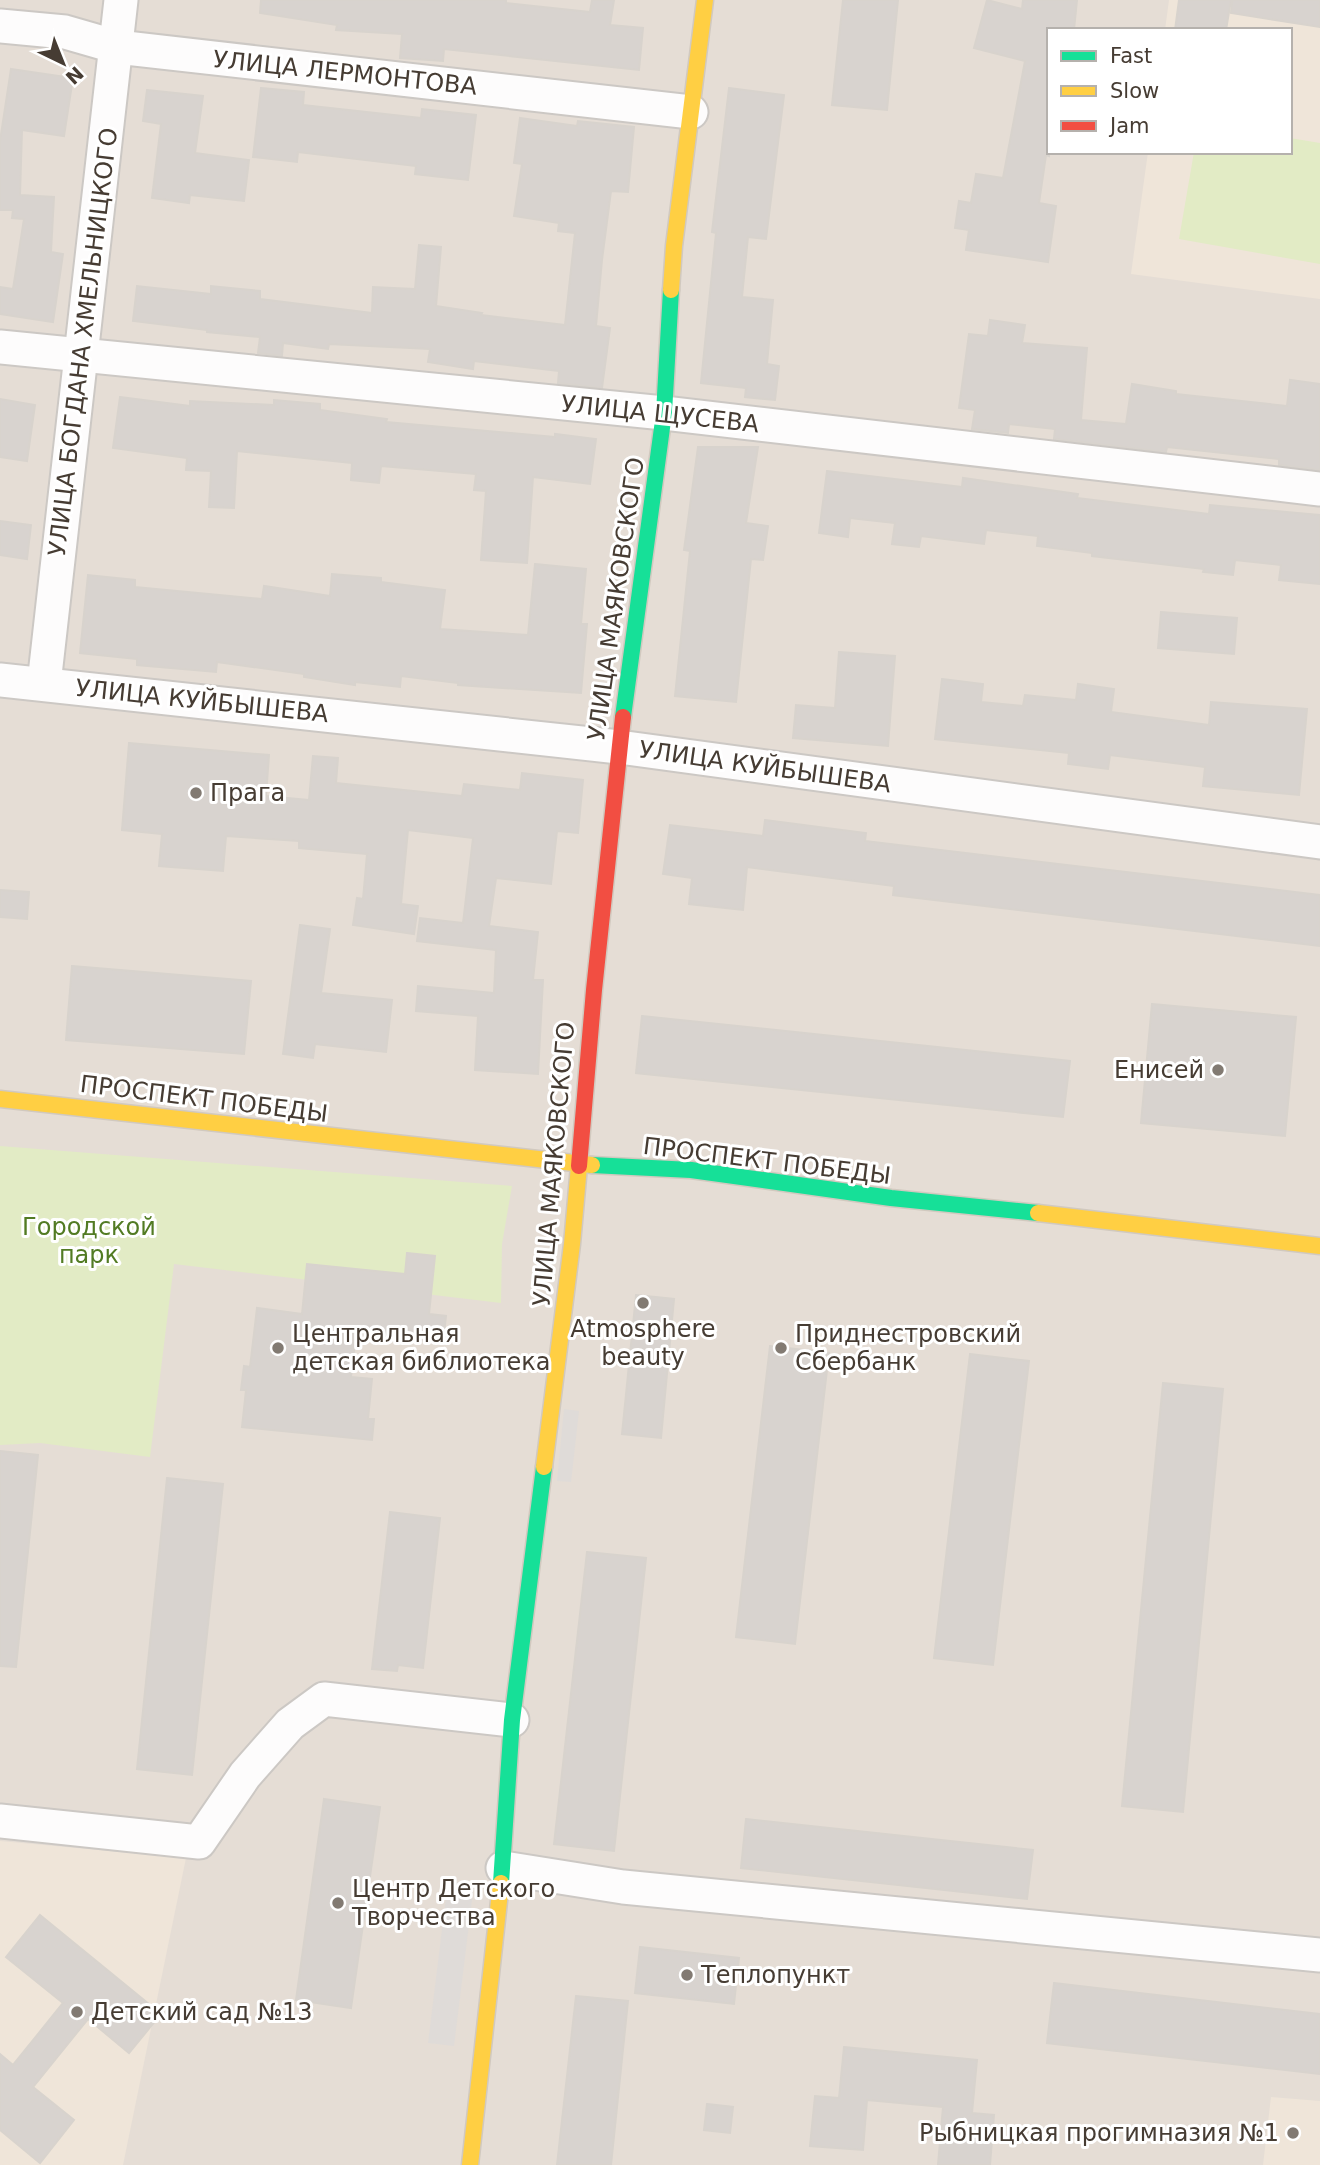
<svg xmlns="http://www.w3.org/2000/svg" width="1320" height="2165" viewBox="0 0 1320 2165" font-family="'DejaVu Sans',sans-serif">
<rect width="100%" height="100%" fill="#f0ece8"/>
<path fill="#e5ddd5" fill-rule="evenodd" d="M0 0H1320V2165H0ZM1049 30H1290V152H1049Z"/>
<g fill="#efe5d9">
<polygon points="1169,0 1320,0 1320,299 1131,274 1148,152 1290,152 1290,30 1165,30"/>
<polygon points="0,1841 186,1858 123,2165 0,2165"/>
<polygon points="1271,2097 1320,2101 1320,2165 1263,2165"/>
</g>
<g fill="#e2ebc5">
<polygon points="1290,138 1320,143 1320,264 1179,239 1194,152 1290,152"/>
<polygon points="0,1146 512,1186 502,1244 501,1303 174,1264 150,1457 40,1443 0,1445"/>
</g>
<g fill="#dfdbd8">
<polygon points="564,1409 579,1411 571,1482 557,1481"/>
<polygon points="448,1881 474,1884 454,2046 428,2043"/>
</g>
<g fill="#d8d3cf" stroke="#d8d3cd" stroke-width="2">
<polygon points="261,0 506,0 506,3 590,12 592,0 614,0 610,25 643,28 639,70 444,49 443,61 400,58 402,34 336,30 337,25 260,13"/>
<polygon points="843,0 898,0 887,110 832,105"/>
<polygon points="987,0 1022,9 1023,0 1077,0 1074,30 1049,30 1049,156 1046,155 1039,203 1056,206 1048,262 966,250 969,230 955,228 959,201 971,203 976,174 1003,178 1025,61 974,48"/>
<polygon points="1179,0 1231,0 1226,30 1175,30"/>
<polygon points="1232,0 1320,0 1320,27 1231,13"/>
<polygon points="11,69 73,78 64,136 22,130 20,195 54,197 51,252 63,254 53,322 0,314 0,287 13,289 24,219 12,218 13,210 0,210 0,141"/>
<polygon points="261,88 304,92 303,105 421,118 422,109 476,115 468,180 415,174 416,166 298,152 297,162 253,157"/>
<polygon points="729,88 784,95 766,239 748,237 742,297 773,300 767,364 779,366 775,400 745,397 746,388 701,383 716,233 712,232"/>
<polygon points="147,90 203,96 195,153 249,160 244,201 190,195 189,203 152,198 161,124 143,121"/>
<polygon points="520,118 577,126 578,121 634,127 628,192 611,191 602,260 596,326 610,328 602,388 558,383 559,371 474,361 473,369 428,362 430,349 329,344 328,349 283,343 282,356 258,353 260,337 207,332 207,330 133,321 137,286 211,294 211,286 260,291 260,299 372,313 373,287 415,289 419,245 441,247 436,306 482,313 481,315 565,325 575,233 558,231 559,223 514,216 522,164 514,163"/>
<polygon points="990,320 1025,325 1022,343 1087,348 1081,420 1126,424 1132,384 1176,391 1176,394 1287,406 1290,380 1320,384 1320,470 1279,465 1279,459 1167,447 1166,452 1054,439 1055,429 1009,424 1008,433 972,429 975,410 959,408 969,334 988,336"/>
<polygon points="120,397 190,406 190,401 274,405 274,400 320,404 320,410 387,419 386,422 555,437 555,434 596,439 590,484 533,477 527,563 481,560 486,491 474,490 476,474 381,466 379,483 351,480 352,463 237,451 234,508 209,507 211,471 186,470 187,458 113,448"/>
<polygon points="0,399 35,405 27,461 0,457"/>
<polygon points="698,447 758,447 746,523 768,526 763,560 751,559 736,702 675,696 690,551 684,550"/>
<polygon points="827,471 962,487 963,478 1078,494 1077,498 1209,514 1210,505 1320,515 1320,584 1279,580 1281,565 1235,560 1233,575 1203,572 1204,569 1092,556 1092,553 1037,546 1038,536 986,530 984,544 921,536 919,547 892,544 895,523 850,518 848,537 819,533"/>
<polygon points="0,521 31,525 27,559 0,555"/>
<polygon points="535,564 586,569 581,624 587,624 581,693 458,685 458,683 401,676 400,687 355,682 355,685 304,677 304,674 217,662 216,672 137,665 137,659 80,653 88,575 135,580 135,587 262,599 264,586 330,596 332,574 381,578 381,582 445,590 440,629 528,635"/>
<polygon points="1161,612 1237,618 1234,654 1158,648"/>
<polygon points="839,652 895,656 888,746 793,738 796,705 835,708"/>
<polygon points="942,679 983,684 981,702 1023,706 1025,695 1076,700 1078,684 1114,689 1111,712 1209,725 1211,702 1307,709 1299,795 1203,786 1205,767 1110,755 1108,769 1068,764 1069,753 935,739"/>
<polygon points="129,743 269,755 266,796 309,800 313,756 338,758 336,783 462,796 464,784 520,790 522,773 583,780 578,833 557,831 551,884 496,878 489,926 538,932 533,980 543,980 538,1074 475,1070 478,1016 416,1011 418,986 494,993 496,950 417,941 420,918 463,923 473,838 408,830 401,904 418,906 414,934 353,925 357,898 363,899 367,854 299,848 299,841 226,836 223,871 159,866 162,834 122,830"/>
<polygon points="765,820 866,833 865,841 1320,895 1320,946 893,895 894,886 747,867 743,910 689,904 692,878 663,874 670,825 763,836"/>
<polygon points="0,890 29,892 27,919 0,917"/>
<polygon points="300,925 330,929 321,993 392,1000 386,1052 315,1044 313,1058 283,1054"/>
<polygon points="72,966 251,981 244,1054 66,1040"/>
<polygon points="1152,1004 1296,1017 1285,1136 1141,1123"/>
<polygon points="642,1016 1070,1061 1063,1117 636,1073"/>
<polygon points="407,1253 435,1256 429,1314 446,1316 443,1343 356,1334 351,1377 372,1379 368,1419 374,1419 372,1440 242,1427 246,1390 241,1390 244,1366 250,1367 257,1308 302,1314 307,1264 405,1274"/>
<polygon points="636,1295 674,1299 661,1438 622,1434"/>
<polygon points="770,1346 829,1353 795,1644 736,1637"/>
<polygon points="970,1354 1029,1361 993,1665 934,1658"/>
<polygon points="1163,1383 1223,1389 1183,1812 1122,1806"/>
<polygon points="0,1451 38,1455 16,1667 0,1666"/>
<polygon points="167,1478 223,1484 192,1775 137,1769"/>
<polygon points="390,1512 440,1518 423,1668 398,1665 397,1671 372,1669"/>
<polygon points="587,1552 646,1558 614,1851 554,1844"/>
<polygon points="324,1799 380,1807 351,2008 296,2000"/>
<polygon points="746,1819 1033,1850 1027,1899 741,1868"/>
<polygon points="40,1915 161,2014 129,2053 88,2019 33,2087 74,2120 40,2163 0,2130 0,2054 13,2065 63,2003 6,1957"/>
<polygon points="640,1947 739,1958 734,2004 635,1993"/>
<polygon points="1054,1983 1320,2014 1320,2074 1047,2043"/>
<polygon points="576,1996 628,2001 611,2165 557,2165"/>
<polygon points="844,2047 977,2060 972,2113 994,2115 990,2165 938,2165 943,2107 867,2100 863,2150 810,2146 815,2096 839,2098"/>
<polygon points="707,2104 733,2107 730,2133 704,2130"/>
</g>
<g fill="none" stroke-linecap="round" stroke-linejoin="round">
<defs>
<g id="street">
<polyline points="0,26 65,32 117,47 691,112"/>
<polyline points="0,347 664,413 1320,489"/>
<polyline points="0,680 619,747 1320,842"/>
<polyline points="44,684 121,0"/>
<polyline points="0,1821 199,1842 245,1775 290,1724 324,1699 512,1720"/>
<polyline points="503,1868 623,1887 1320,1955"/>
</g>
<g id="fast">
<polyline points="623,717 664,413 671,290"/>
<polyline points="592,1165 691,1170 891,1198 1038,1213"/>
<polyline points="501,1883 512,1720 544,1467"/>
</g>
<g id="slow">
<polyline points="671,290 674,246 705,0"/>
<polyline points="0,1099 592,1165"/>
<polyline points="1038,1213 1320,1246"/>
<polyline points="544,1467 572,1244 579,1166"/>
<polyline points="470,2165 501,1883"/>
</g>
<polyline id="jam" points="579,1166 594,990 623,717"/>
</defs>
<use href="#street" stroke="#ccc8c4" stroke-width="37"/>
<use href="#fast" stroke="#d1c9bf" stroke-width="19"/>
<use href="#slow" stroke="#d1c9bf" stroke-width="19"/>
<use href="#jam" stroke="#d1c9bf" stroke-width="19"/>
<use href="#street" stroke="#fdfcfc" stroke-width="33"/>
<use href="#fast" stroke="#16e098" stroke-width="16"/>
<use href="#slow" stroke="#ffcf43" stroke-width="16"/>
<use href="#jam" stroke="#f24e42" stroke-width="16"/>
</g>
<g fill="#827a72" stroke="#fff" stroke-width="2.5">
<circle cx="196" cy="793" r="7"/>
<circle cx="1218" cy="1070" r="7"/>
<circle cx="643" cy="1303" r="7"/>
<circle cx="278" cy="1348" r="7"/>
<circle cx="781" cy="1348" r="7"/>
<circle cx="338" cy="1903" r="7"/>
<circle cx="687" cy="1975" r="7"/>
<circle cx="77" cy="2012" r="7"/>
<circle cx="1293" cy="2133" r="7"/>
</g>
<g text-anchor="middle" stroke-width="6" stroke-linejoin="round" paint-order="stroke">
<g font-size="24" fill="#463c33" stroke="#fff">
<text transform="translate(345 73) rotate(6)" y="8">УЛИЦА ЛЕРМОНТОВА</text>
<text transform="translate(83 342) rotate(-83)" y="8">УЛИЦА БОГДАНА ХМЕЛЬНИЦКОГО</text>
<text transform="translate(660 414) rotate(6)" y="8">УЛИЦА ЩУСЕВА</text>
<text transform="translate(616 599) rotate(-82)" y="8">УЛИЦА МАЯКОВСКОГО</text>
<text transform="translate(202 701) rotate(6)" y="8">УЛИЦА КУЙБЫШЕВА</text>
<text transform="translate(765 767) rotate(8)" y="8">УЛИЦА КУЙБЫШЕВА</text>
<text transform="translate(204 1099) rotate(7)" y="8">ПРОСПЕКТ ПОБЕДЫ</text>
<text transform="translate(767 1161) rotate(7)" y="8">ПРОСПЕКТ ПОБЕДЫ</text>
<text transform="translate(554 1164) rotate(-85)" y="8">УЛИЦА МАЯКОВСКОГО</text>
</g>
<g font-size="24" fill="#463c33" stroke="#fff" text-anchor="start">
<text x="210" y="801">Прага</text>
<text x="1204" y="1078" text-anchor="end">Енисей</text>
<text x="643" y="1337" text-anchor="middle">Atmosphere<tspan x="643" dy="28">beauty</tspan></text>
<text x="292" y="1342">Центральная<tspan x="292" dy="28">детская библиотека</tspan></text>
<text x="795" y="1342">Приднестровский<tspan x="795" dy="28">Сбербанк</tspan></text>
<text x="352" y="1897">Центр Детского<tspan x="352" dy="28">Творчества</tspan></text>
<text x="701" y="1983">Теплопункт</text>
<text x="91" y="2020">Детский сад №13</text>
<text x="1279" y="2141" text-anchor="end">Рыбницкая прогимназия №1</text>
</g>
<g font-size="24" fill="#527b23" stroke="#fff">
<text x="89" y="1235">Городской<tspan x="89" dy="28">парк</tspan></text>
</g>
</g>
<rect x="1047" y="28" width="245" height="126" fill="#ffffff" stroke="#b5b1ad" stroke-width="2"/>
<rect x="1061" y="51" width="35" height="10" fill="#16e098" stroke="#b5b1ad" stroke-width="2"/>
<text x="1110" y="63" font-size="21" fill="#463c33">Fast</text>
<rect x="1061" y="86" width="35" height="10" fill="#ffcf43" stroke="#b5b1ad" stroke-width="2"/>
<text x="1110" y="98" font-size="21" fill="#463c33">Slow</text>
<rect x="1061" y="121" width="35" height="10" fill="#f24e42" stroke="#b5b1ad" stroke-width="2"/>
<text x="1110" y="133" font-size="21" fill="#463c33">Jam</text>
<g transform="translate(63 63) rotate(137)" stroke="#ffffff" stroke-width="5" paint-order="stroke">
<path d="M0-5L12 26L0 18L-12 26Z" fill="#463c33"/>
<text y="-10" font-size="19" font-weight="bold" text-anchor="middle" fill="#463c33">N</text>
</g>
</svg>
